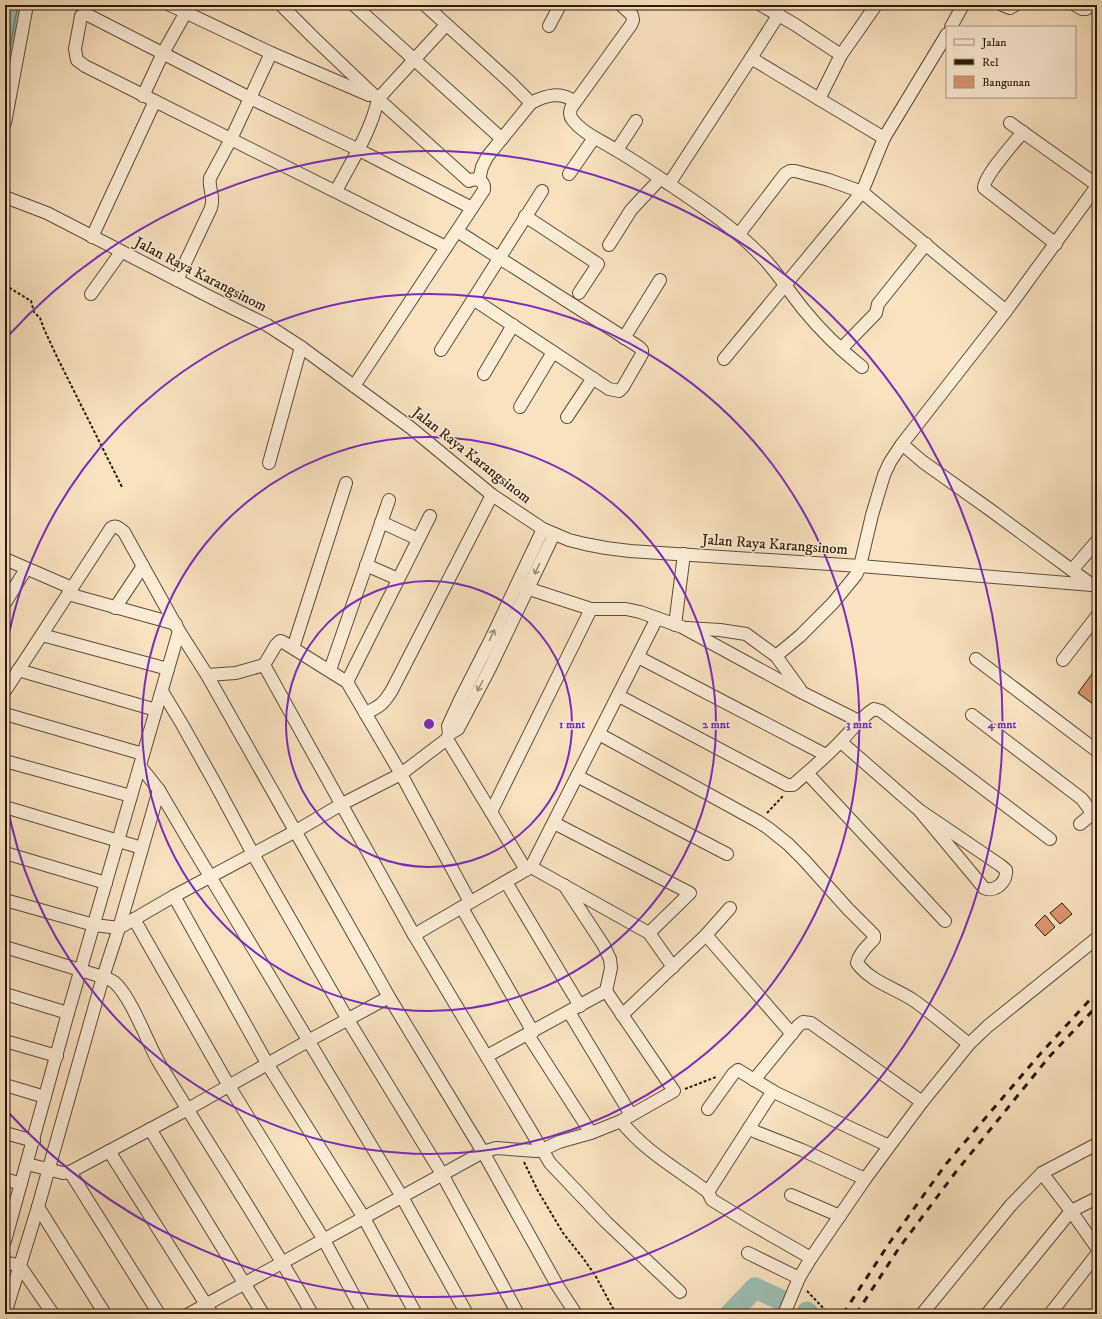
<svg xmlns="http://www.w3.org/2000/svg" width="1102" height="1319" viewBox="0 0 1102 1319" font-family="'IM FELL DW Pica',serif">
<rect width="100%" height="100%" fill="#f8e2bf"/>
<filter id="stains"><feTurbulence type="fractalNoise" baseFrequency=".005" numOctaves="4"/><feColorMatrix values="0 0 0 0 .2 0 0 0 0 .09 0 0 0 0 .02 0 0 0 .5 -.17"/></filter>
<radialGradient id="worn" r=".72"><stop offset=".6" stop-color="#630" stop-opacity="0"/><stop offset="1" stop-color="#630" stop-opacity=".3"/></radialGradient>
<polygon fill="#9dbeb2" stroke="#707d6f" points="5,5 27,5 5,123"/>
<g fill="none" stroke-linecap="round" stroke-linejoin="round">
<polyline stroke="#646c5e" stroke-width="1" points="5,73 18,5"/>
<g stroke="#9dbeb2" stroke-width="21">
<polyline points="807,1312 809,1314"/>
<polyline points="730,1314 755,1288 779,1299"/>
</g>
</g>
<g fill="#db956d" stroke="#2c1b0a">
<polygon points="1097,667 1097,699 1093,704 1078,693"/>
<polygon points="1062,903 1072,914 1060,924 1050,913"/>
<polygon points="1045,915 1055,927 1045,936 1035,925"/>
</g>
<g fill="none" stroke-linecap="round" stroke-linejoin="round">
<defs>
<g id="minor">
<polyline points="170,5 271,53 369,95"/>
<path d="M281 5 313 37 378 99 469 181C477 177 485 181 484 190L354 386"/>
<polyline points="354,5 502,139"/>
<polyline points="425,5 510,82 531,103 487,157 482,167 479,180"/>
<path d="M621 5 632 15 633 20 631 25 571 108C570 112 569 115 572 119 582 133 602 141 616 150 635 161 654 174 672 186 706 209 739 231 767 262 780 277 791 294 804 310 821 331 841 350 862 367"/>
<polyline points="761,5 794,24 841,55 819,99 884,138 862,192 1006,311"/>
<polyline points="1002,5 1010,8 1015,5"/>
<polyline points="1075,5 1082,9 1086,9 1090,5"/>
<polyline points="549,26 560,5"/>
<polyline points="951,27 963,5"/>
<polyline points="841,55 876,5"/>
<polyline points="751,58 779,14"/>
<polyline points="143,96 163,53 190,5"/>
<path d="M531 103C546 95 561 91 575 102"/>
<polyline points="5,123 27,5"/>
<polyline points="1010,123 1097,185"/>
<path d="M1023 132C1014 143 984 176 984 188L1056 244"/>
<polyline points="884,138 947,34"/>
<polyline points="617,150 636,121"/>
<polyline points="569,174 594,138"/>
<polyline points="669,184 751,58 819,99"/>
<path d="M336 191C351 162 371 132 378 99L446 25"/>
<polyline points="5,197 47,213 212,298 267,325 301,347 411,428 492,495 543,529 569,540 585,544 606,548 630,551 860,566 1092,585"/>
<polyline points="525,216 598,264 579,293"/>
<polyline points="457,231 639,347 642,350 642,354 623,387 619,391 609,389 473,299"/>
<polyline points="92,237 155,101"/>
<polyline points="609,245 631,210 660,179"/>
<polyline points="446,247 85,66 77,60 75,49 81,16 86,14 250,98 357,149 472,208"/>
<path d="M177 280 211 208C215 195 208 189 210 178L231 139 271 53"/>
<polyline points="91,294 121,252"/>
<polyline points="624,338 660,280"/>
<polyline points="841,349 876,313 878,304 926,244"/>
<polyline points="441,350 542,191"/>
<polyline points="724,359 862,192 829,180 795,171 790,171 785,174 739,234"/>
<polyline points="484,374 513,325"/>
<polyline points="520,407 553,352"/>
<polyline points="567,417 593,378"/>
<polyline points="269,463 301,347"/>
<polyline points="381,522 418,539"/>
<polyline points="5,559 72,588"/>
<polyline points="366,565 398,579"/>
<polyline points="1072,570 1097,541"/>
<polyline points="517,585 591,609 626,609 640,612 682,627 803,693 859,721"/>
<polyline points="1092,585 989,509 923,462 902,444 1006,311 1097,186"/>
<polyline points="68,594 176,624"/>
<polyline points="5,603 26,569"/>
<polyline points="115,608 143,566"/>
<polyline points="675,625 684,554"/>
<polyline points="687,628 720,630 746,634 776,656 800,689"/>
<polyline points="42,635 168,669"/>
<polyline points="293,648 346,483"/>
<polyline points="776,656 800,636 833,603 856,575 860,566 872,515 884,475 890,462 902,444"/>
<polyline points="638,657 826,755"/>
<polyline points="976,659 1097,751"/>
<polyline points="1063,660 1097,616"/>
<polyline points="264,665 414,935 550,1163 606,1222 680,1292"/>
<polyline points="18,670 156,710"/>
<polyline points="330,670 389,500"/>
<polyline points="207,675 236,673 264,665 276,645 280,641 283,642 347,682 401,774 470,902"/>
<polyline points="347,682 430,516"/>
<path d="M5 691 111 528C116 524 120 529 124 532L179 631 207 675 389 997 483 1152 557 1285 576 1314"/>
<polyline points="162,691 183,726 216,785 253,854 348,1020 442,1174 518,1314"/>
<path d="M619 696 787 785H793C809 771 826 757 841 741 852 730 861 717 874 709L881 711 1050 839"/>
<path d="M365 713C380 707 384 703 392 690L492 495"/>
<polyline points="5,714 143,754"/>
<polyline points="972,715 1082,799 1092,813"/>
<polyline points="449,734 458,729 490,668 554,534"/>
<path d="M599 734 759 822 768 828 788 844 804 860 848 909 874 935V939C868 946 859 953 857 963 871 982 895 988 913 1000 932 1013 951 1030 969 1044"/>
<polyline points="447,739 526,870"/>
<path d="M841 742 919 810 1000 865 1006 870C1007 882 995 893 984 888L919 810"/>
<polyline points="5,761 131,796"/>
<polyline points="140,766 159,790 190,843 402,1197 467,1314"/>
<polyline points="807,773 945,921"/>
<polyline points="577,776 727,854"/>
<polyline points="5,807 142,848"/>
<polyline points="491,812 591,609"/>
<polyline points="554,823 690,893 649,933"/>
<polyline points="1080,824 1097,810"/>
<polyline points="5,853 106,883"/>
<polyline points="531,867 649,933 673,967"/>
<polyline points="506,882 580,1006"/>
<polyline points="174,896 268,1065 364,1218 416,1314"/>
<polyline points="5,900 94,925 119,928 174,896 296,831 342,804 401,774 447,739 449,734 448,726 460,700 491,639 543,529"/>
<polyline points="462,908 533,1032"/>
<polyline points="134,919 229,1086 324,1240 364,1314"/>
<polyline points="414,935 531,867 657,618"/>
<polyline points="706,935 792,1034"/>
<path d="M5 947 103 977C106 978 111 980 114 982 130 995 147 1041 158 1061 209 1146 264 1228 312 1314"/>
<polyline points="5,994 68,1013"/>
<polyline points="569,1012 631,1115"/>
<polyline points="622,1015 706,935 730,908"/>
<polyline points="528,1035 591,1133"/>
<polyline points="5,1041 57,1056"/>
<polyline points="487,1056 606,991 611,968 610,959 604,946 564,885"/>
<polyline points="754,1080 798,1026 803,1022 811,1023 922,1102"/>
<polyline points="5,1085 45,1097"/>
<polyline points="708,1109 733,1074 738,1070 776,1093 889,1146"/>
<path d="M621 1121C644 1151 679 1170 708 1192L712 1200 755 1226 811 1258"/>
<polyline points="749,1128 773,1091"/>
<polyline points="150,1129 263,1314"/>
<polyline points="5,1133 34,1141"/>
<polyline points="109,1151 212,1314"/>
<polyline points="27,1164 63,1173 70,1172 188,1109 308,1041 389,997"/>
<polyline points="70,1172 159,1314"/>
<polyline points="1042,1173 1071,1211 1097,1248"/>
<polyline points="5,1179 21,1184"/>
<polyline points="708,1192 749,1128 756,1132 802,1150 865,1179"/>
<polyline points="791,1195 840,1216"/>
<polyline points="38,1207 105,1314"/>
<polyline points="5,1241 68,1013 179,631"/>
<polyline points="748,1253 799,1278"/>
<polyline points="5,1262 20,1266 53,1314"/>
<polyline points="5,1314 38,1207 103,977 119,928 159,790"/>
<polyline points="189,1314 483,1152 496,1148 536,1151 542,1150 559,1142 591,1133 621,1121 674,1091 606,991"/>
<polyline points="784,1314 799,1278 811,1258 865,1179 922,1102 969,1044 988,1026 1097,938"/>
<polyline points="922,1314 1011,1205 1042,1173 1097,1144"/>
<polyline points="987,1314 1071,1211 1097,1198"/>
<polyline points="1050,1314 1097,1254"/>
</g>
</defs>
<use href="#minor" stroke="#5f4d37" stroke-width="14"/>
<g stroke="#2c1b0a" stroke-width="2" stroke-dasharray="3 2" stroke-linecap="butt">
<polyline points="5,285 31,301 34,312 40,318 44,329 57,357 122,487"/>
<polyline points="767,813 783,796"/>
<polyline points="685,1089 716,1077"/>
<polyline points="524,1162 538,1191 563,1233 583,1258 595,1275 616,1314"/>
<polyline points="807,1291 829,1314"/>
</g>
<use href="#minor" stroke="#faecd5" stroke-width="12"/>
<g stroke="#2c1b0a" stroke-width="3" stroke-dasharray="7 7" stroke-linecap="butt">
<polyline points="843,1314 890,1242 946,1164 1041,1053 1097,992"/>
<polyline points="856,1314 899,1248 955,1173 1049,1057 1097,1006"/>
</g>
</g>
<defs><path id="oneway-shaft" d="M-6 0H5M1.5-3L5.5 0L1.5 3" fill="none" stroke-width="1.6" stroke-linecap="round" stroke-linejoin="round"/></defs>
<g stroke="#9d8e7a">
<use href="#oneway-shaft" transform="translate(537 569) rotate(116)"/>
<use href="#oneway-shaft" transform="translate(492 635) rotate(-64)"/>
<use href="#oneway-shaft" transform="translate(480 686) rotate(118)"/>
</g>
<g fill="none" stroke="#7b2cbf" stroke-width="2">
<circle cx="429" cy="724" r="143"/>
<circle cx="429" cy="724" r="287"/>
<path d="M6 649A430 430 0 1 1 6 799"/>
<path d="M7 337A573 573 0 1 1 7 1111"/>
</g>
<g text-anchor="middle" stroke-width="3" stroke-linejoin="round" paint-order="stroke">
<g font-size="15" fill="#2c1b0a" stroke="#faecd5">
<text transform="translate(201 274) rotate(27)" y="5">Jalan Raya Karangsinom</text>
<text transform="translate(472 455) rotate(38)" y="5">Jalan Raya Karangsinom</text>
<text transform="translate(775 544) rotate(4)" y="5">Jalan Raya Karangsinom</text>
</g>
</g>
<circle cx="429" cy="724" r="6" fill="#7b2cbf" stroke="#faecd5" stroke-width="2"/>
<g font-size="12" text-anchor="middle" font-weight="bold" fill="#7b2cbf" stroke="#faecd5" stroke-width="3" stroke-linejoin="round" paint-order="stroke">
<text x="572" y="728">1 mnt</text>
<text x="716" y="728">2 mnt</text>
<text x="859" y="728">3 mnt</text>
<text x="1002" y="728">4 mnt</text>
</g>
<rect width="1102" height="1319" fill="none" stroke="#f8e2bf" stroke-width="20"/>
<rect x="6" y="6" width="1090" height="1307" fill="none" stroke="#2c1b0a" stroke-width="2"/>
<rect x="10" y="10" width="1082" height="1299" fill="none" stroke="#2c1b0a"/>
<rect x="946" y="26" width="130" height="72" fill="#faecd5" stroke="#a89884"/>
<rect x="954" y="39" width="20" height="6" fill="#faecd5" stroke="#a89884"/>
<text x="982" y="46" font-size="12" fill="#2c1b0a">Jalan</text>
<rect x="954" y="59" width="20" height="6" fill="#2c1b0a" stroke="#a89884"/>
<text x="982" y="66" font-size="12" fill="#2c1b0a">Rel</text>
<rect x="954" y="76" width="20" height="12" fill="#db956d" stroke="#a89884"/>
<text x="982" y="86" font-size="12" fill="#2c1b0a">Bangunan</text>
<rect width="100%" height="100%" filter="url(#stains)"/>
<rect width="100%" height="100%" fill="url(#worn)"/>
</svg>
